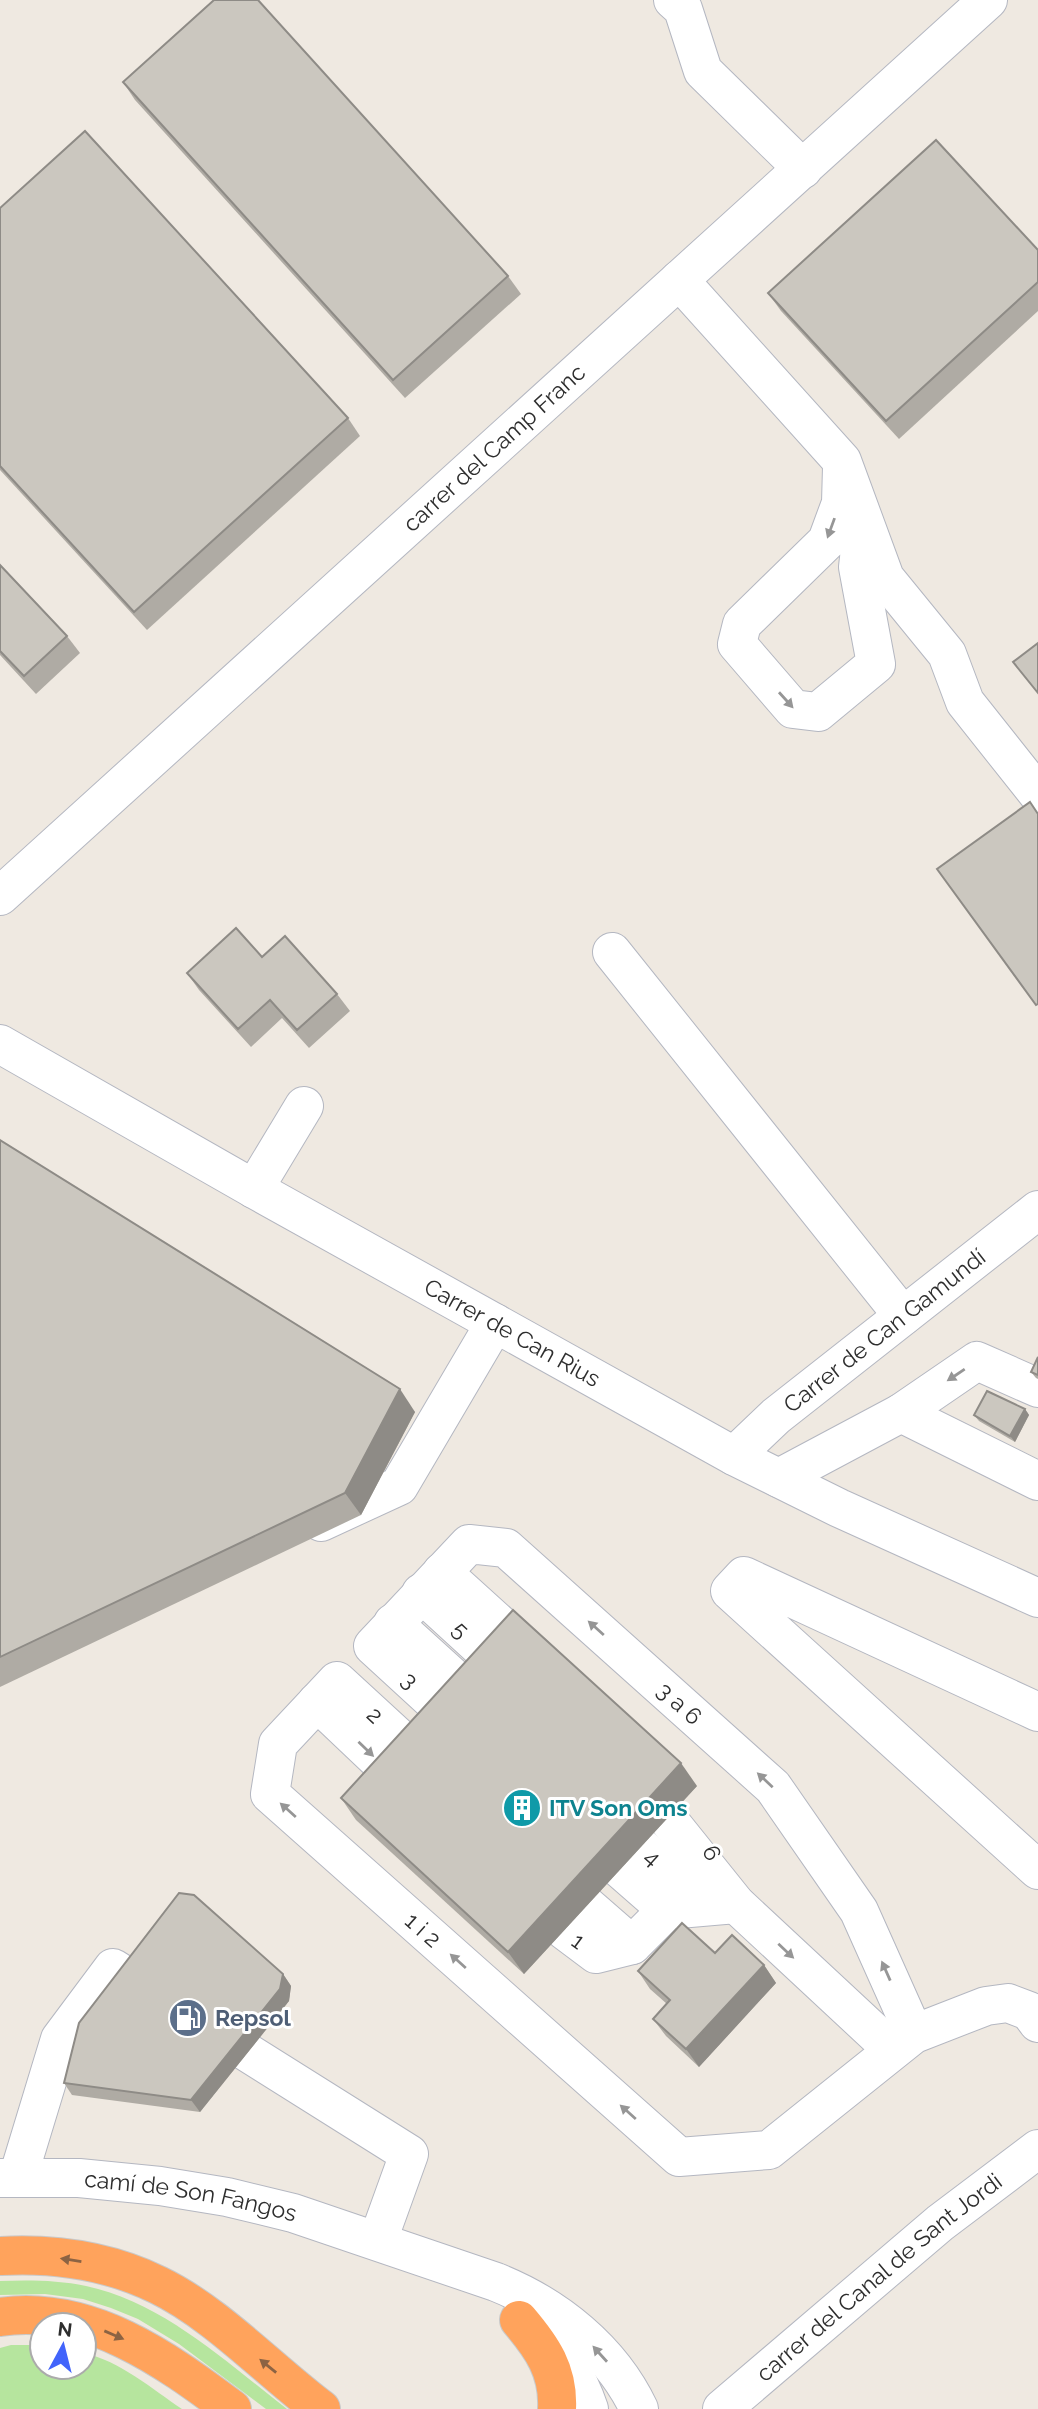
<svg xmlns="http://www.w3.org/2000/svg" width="1038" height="2409" viewBox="0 0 1038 2409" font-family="Raleway,sans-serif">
<rect width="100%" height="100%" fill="#efe9e1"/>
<g fill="#b6e59e">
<path d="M0 2281C28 2280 58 2280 86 2286 164 2303 226 2362 287 2409H266L179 2344 138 2319 111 2308 83 2299 45 2294 0 2295Z"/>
<path d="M11 2345H42V2367H84V2353C120 2361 152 2389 182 2409H0V2348Z"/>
</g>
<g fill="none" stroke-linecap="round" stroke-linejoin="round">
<defs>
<g id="minor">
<polyline points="673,0 683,9 703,71 803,169"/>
<polyline points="679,280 842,461 885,578 947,654 965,702 1038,794"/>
<polyline points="842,467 841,503 827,541 742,624 737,644 793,709 818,712 876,664 858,567 861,540"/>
<path id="s1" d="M0 896 988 0"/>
<polyline points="612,952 903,1316"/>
<path id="s2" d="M0 1044 254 1189 734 1456 839 1508 1038 1598"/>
<polyline points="254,1189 304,1106"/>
<polyline points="901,1413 977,1361 1038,1388"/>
<path id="s3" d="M734 1456 776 1416 1038 1210"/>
<polyline points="779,1478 901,1413 1038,1481"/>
<polyline points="321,1522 399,1486 495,1323"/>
<polyline points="442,1572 538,1659"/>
<path id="s4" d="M421 1593 517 1681"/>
<polyline points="393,1623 490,1711"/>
<polyline points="317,1702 415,1795"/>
<polyline points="1038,1712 744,1576 730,1591 1038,1870"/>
<path id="s5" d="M470 1735 373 1646 469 1544 506 1548 773 1787 859 1911 914 2034"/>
<path id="s6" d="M436 1772 337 1681 278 1744 270 1794 679 2157 769 2150 914 2034 986 2006 1008 2003 1029 2011 1038 2023"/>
<polyline points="629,1783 667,1818 736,1904 893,2050"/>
<path id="s7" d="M602 1812 688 1889 728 1901"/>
<polyline points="580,1834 667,1910"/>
<polyline points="546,1870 632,1945"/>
<path id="s8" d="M524 1894 564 1930 596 1954 632 1945 667 1910 736 1904"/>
<polyline points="18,2177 60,2039 113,1968 409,2154 378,2240"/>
<path id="s9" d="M0 2178H79L160 2186 227 2197 293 2213 496 2282C556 2306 611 2350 639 2409"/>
<path d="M534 2331C562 2352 578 2376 589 2409"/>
<path id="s10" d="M722 2409 940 2223 1038 2149"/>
</g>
<g id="highway">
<path d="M0 2256C54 2253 109 2261 158 2285 216 2313 269 2370 321 2409"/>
<path d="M0 2317C89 2304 165 2359 232 2409"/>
<path d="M519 2320C542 2347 559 2371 557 2409"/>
</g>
</defs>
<use href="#minor" stroke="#b4b7c1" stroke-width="40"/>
<use href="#highway" stroke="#c9c9c9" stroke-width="40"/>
<use href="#minor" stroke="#fff" stroke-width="38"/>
<use href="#highway" stroke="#ffa35c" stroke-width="38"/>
</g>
<g fill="#afaba4">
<polygon points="123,82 508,276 521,294 405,398 135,100"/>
<polygon points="0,208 348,418 360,436 147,630 0,470"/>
<polygon points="1038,250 1038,311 899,439 781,311 768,293"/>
<polygon points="0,565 67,636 80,653 36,694 0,655"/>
<polygon points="262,957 337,994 350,1011 309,1048 282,1018 251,1047 199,990 187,973"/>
<polygon points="0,1140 415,1412 361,1515 0,1687"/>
<polygon points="1038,1357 1038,1379 1036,1378 1031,1372"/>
<polygon points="1025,1409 1029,1415 1015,1442 979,1421 974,1415"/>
<polygon points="697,1786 524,1974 356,1820 341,1798"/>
<polygon points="715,1953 764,1965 776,1983 699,2067 666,2036 653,2019 667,2004 650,1989 638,1971"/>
<polygon points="283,1974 291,1986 289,2001 200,2112 72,2095 64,2083"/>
</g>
<g fill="#8e8b86">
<polygon points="400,1389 415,1412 361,1515 345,1493"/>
<polygon points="1025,1409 1029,1415 1015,1442 1010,1436"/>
<polygon points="681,1763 697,1786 524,1974 508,1952"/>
<polygon points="764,1965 776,1983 699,2067 686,2049"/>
<polygon points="283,1974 291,1986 289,2001 200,2112 191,2100"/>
</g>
<g fill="#cbc7bf" stroke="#8e8b86" stroke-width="2">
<polygon points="214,0 258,0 508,276 393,380 123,82"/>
<polygon points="85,131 348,418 134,612 0,466 0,208"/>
<polygon points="936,140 1038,250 1038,282 886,421 768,293"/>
<polygon points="0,565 67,636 24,676 0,651"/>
<polygon points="1038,643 1038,693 1013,662"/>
<polygon points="1030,802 1038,814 1038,1004 1036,1005 937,869"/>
<polygon points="236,928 262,957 285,936 337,994 297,1030 270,1000 238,1029 187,973"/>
<polygon points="0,1140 400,1389 345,1493 0,1657"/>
<polygon points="1038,1357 1038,1375 1031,1372"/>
<polygon points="987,1391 1025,1409 1010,1436 974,1415"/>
<polygon points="513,1610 681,1763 508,1952 341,1798"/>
<polygon points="179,1893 194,1895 283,1974 280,1989 191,2100 64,2083 79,2023"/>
<polygon points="682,1923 715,1953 732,1935 764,1965 686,2049 653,2019 670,2000 638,1971"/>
</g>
<defs><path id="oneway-solid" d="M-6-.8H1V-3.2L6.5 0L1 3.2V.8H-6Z" transform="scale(1.75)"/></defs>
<g fill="#969696">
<use href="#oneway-solid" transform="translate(831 528) rotate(110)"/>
<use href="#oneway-solid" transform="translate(786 700) rotate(48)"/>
<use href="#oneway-solid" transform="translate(956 1375) rotate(146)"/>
<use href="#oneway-solid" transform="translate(596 1628) rotate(-138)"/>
<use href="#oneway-solid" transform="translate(366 1749) rotate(44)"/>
<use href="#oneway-solid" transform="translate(765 1780) rotate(-137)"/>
<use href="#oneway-solid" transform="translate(288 1810) rotate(-138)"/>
<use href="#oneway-solid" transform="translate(786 1951) rotate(43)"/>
<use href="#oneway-solid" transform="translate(458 1961) rotate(-138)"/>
<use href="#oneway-solid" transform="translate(886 1971) rotate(-114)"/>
<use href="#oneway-solid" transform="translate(628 2112) rotate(-138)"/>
<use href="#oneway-solid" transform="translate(600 2354) rotate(-132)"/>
</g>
<g fill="#8c6343">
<use href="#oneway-solid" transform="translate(71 2260) rotate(-171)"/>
<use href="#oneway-solid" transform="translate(114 2335) rotate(23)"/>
<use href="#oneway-solid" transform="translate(268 2366) rotate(-141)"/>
</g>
<defs>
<symbol id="building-disc" viewBox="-11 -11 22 22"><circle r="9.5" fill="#0f9aa8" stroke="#fff"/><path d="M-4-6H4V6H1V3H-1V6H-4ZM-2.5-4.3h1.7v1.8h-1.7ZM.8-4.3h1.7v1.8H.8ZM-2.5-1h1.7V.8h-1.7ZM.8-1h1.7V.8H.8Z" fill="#fff"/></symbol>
<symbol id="fuel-disc" viewBox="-11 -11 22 22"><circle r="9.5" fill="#5c6f8a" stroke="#fff"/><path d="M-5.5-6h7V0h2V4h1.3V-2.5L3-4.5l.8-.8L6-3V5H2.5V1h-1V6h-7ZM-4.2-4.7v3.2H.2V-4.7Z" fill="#fff"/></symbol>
</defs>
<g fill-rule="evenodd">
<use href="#building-disc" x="500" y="1786" width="44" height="44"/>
<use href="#fuel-disc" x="166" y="1996" width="44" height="44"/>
</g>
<g text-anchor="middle" stroke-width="6" stroke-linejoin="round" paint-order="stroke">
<g font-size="23" fill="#2e2e2e" stroke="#fff">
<text dy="8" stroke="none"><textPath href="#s1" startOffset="667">carrer del Camp Franc</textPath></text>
<text dy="8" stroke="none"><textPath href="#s3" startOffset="196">Carrer de Can Gamundí</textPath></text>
<text dy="8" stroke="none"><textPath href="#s2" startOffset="588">Carrer de Can Rius</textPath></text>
<text dy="8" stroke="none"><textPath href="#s4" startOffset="54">5</textPath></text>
<text transform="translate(410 1680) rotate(43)" y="8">3</text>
<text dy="8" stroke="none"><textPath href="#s5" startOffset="542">3 a 6</textPath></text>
<text transform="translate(375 1715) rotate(43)" y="8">2</text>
<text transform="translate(712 1853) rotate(65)" y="8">6</text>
<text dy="8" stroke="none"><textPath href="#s7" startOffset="68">4</textPath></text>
<text dy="8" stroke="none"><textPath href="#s6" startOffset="476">1 i 2</textPath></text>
<text dy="8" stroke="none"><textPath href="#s8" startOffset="72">1</textPath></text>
<text dy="8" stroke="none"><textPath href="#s9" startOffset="192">camí de Son Fangos</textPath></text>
<text dy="8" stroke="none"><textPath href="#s10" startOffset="205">carrer del Canal de Sant Jordi</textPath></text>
</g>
<g font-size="23" font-weight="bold" fill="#0d838f" stroke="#fff" text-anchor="start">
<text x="549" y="1816">ITV Son Oms</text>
</g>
<g font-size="23" font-weight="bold" fill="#4e5e75" stroke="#fff" text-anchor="start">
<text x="215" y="2026">Repsol</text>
</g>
</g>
<g transform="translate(63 2346) rotate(7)"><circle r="33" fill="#ffffff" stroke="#ababab" stroke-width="2"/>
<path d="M0-5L12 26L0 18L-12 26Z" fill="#4264fb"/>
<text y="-10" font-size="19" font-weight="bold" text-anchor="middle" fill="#2e2e2e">N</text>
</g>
</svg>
